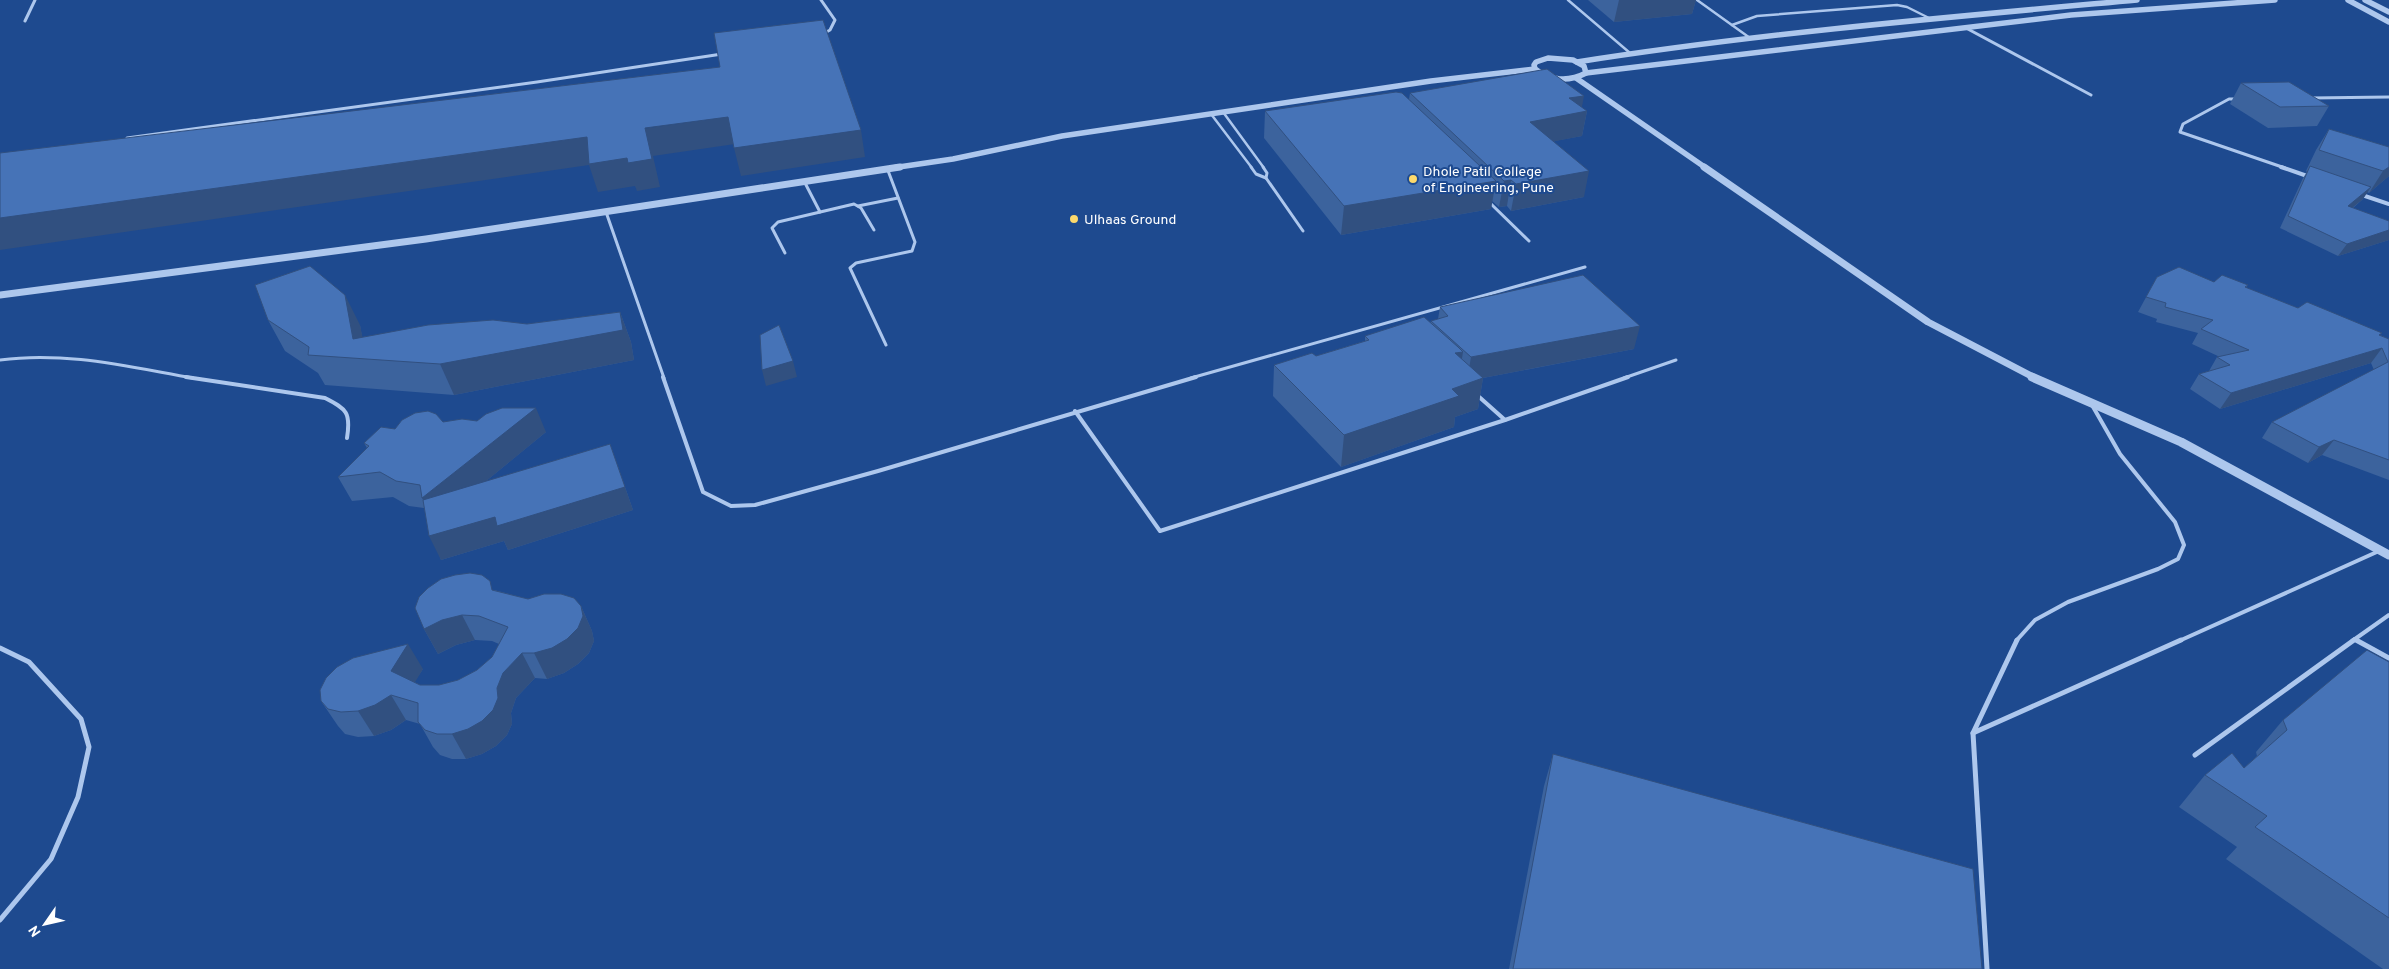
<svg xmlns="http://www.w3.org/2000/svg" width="2389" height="969" viewBox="0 0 2389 969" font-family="Overpass,sans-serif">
<rect width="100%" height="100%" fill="#1e4a8f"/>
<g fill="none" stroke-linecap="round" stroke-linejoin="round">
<g stroke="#adc7ed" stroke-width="2.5">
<polyline points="1568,0 1630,53"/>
<polyline points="1697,0 1750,38"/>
<polyline points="1732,25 1757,16 1897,5 1907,7 1929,18"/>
<polyline points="1223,112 1264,168"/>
<polyline points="1211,114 1252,168"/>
</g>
<g stroke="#adc7ed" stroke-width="3">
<polyline points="1251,167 1256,174 1266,178 1267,173 1263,167"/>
<polyline points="1266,178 1303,231"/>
<polyline points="804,181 820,212"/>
<polyline points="1489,202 1529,241"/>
<polyline points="858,206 898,198"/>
<polyline points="606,212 664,378"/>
<polyline points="785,253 772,228 778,222 854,204 861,208 874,230"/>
<polyline points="886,345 850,268 856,263 912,251 915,242 887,168"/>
<path d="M0 360C65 351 129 367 193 378"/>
<polyline points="1191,378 1585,267"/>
<polyline points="1624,378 1676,360"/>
</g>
<g stroke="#adc7ed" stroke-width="4">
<path d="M186 377 325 398C347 409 351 413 347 438"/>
<polyline points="663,377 703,492 731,506 755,505 878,471 1196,377"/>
<polyline points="1477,395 1505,420"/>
<polyline points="1075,411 1160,531 1505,420 1628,377"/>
<polyline points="2355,639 2389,615"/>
<polyline points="2016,641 2035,620 2068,602 2158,569 2178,559 2184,545 2175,522 2120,454 2092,405"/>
<polyline points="2179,641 2379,551"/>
<polyline points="2352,641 2355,639 2358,641"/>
</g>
<g stroke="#adc7ed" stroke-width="5">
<polyline points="2017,640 1973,733 2181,640"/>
<polyline points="2356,640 2389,658"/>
<polyline points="0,648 29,662 81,719 89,747 78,797 51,859 0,920"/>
<polyline points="1973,733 1987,969"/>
<polyline points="2195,755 2354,640"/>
</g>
<g stroke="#adc7ed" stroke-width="3">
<polyline points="821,0 835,20 830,30 821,35"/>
<polyline points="25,21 35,0"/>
<polyline points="1966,28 2091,95"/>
<polyline points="2311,98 2389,97"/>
<polyline points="2238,99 2229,99 2183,124 2180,132 2285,168"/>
<polyline points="127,138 537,82 722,54"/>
</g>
<g stroke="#adc7ed" stroke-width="4">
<polyline points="2281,167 2310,177"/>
<polyline points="2359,194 2389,204"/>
</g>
<g stroke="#adc7ed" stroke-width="5.5">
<polyline points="2348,0 2389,22"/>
<polyline points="2365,0 2389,12"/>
<path d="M1548 58 1573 60 1584 66 1586 73C1569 82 1550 81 1535 69L1534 65 1536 62Z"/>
<path d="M1577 62C1762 33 1950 17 2137 0"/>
<polyline points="1586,73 2071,15 2275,0"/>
<polyline points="1576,78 1706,168"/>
<polyline points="892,168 953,159 1062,136 1431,81 1535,69"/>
</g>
<g stroke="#adc7ed" stroke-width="7">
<polyline points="1704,167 1928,322 2035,378"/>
<polyline points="0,295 426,239 900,167"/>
</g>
<polyline stroke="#adc7ed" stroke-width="9" points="2032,377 2181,442 2389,555"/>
</g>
<g fill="#3c639d">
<polygon points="1588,0 1696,0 1692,14 1614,22"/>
<polygon points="2241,83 2329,106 2317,126 2268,128 2230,104"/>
<polygon points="1410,93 1582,108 1587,111 1582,136 1554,141 1584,197 1511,211 1507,206 1499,207 1492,201 1491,209 1341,235 1264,138 1265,111 1409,99"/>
<polygon points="2329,129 2389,147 2389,176 2369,193 2367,192 2363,199 2353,208 2389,221 2389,240 2338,256 2280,228 2303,178 2307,172 2306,171 2316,150"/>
<polygon points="2157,277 2248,285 2246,288 2298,308 2380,335 2389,339 2389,480 2322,455 2308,463 2262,438 2272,422 2374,370 2371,363 2220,409 2190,389 2199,374 2209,371 2217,357 2220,357 2192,344 2198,333 2156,322 2157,319 2138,312"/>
<polygon points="1440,307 1634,349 1483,378 1478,409 1455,417 1454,427 1341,467 1273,396 1274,365 1316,356 1365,341 1365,336 1430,323 1431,321 1438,319"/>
<polygon points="620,312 631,342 634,360 454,395 325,385 318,373 285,351 268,320 360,325 362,337 527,324"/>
<polygon points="443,422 546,432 486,481 618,467 633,510 508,550 504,541 441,560 424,508 409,506 393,497 352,501 338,477 367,448 364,443 395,429"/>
<polygon points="494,590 528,599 581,606 592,631 594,641 589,653 578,664 564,673 547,679 535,678 516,698 511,713 512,724 507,735 496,746 482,754 466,759 452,759 440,755 433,747 420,724 406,720 391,730 374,736 358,737 345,734 338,726 321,701 423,669 414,682 420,685 439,685 458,680 477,670 492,657 499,644 492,641 475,640 456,645 438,654 424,629"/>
<polygon points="2389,662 2389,969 2383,969 2226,859 2237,847 2179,807 2205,775 2244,768 2257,756 2256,752 2283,720"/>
<polygon points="1553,754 1982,969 1509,969 1544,786"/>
</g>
<g fill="#315080">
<polygon points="1619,0 1696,0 1692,14 1614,22"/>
<polygon points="1584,96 1581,112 1587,111 1582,136 1525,147 1530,122 1569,98"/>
<polygon points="728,117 735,144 653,156 660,187 637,191 635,186 598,192 589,165 0,250 0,218"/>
<polygon points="861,130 865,157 741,176 734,148"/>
<polygon points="2389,167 2389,176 2369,193 2383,171"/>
<polygon points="1589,171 1584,197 1511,211 1516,184"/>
<polygon points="1511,180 1507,206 1499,207 1504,181"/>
<polygon points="1496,181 1491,209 1341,235 1344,206"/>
<polygon points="2371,187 2363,199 2340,218 2348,206"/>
<polygon points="2389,230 2389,240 2338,256 2347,244"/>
<polygon points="345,295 360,325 367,359 353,339"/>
<polygon points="620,312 631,342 634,360 454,395 440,364"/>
<polygon points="1640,326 1634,349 1467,381 1471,357"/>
<polygon points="2382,348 2371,363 2220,409 2231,393"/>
<polygon points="1463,352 1458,383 1455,353"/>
<polygon points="793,361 797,377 766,386 762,370"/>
<polygon points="1483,378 1478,409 1455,417 1454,427 1341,467 1344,435 1452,389"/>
<polygon points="536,408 546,432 435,523 422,498"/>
<polygon points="2334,440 2322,455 2308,463 2319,447"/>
<polygon points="610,444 633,510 508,550 504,541 441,560 429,536"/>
<polygon points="581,606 592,631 594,641 589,653 578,664 564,673 547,679 534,653"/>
<polygon points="462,615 475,640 456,645 438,654 424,629 442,620"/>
<polygon points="408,644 423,669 406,697 391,671"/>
<polygon points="522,653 535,678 516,698 511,713 512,724 507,735 496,746 482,754 466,759 452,734 503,673"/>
<polygon points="391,695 406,720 391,730 374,736 358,711"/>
</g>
<g fill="#4673b7" stroke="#315080">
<polygon points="823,20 861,130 734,148 728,117 645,128 652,159 628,163 627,158 589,164 587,137 0,218 0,153 720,67 714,33"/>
<polygon points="1547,69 1584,96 1569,98 1587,111 1530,122 1589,171 1516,184 1511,180 1504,181 1410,93"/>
<polygon points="2289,82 2329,106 2280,107 2241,83"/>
<polygon points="1396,92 1402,93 1496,181 1344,206 1265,111"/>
<polygon points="2329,129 2389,147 2389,167 2383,171 2319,150"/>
<polygon points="2310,166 2371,187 2348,206 2389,221 2389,230 2347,244 2288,216"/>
<polygon points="310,266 345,295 353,339 428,325 493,320 527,324 620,312 623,330 440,364 308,355 309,347 268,320 255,285"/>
<polygon points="2179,267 2214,282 2222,275 2248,285 2245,287 2298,308 2307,302 2382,333 2379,335 2389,339 2389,460 2334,440 2319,447 2272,422 2388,362 2382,348 2231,393 2199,374 2230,365 2217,357 2249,350 2201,329 2213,320 2165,307 2166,303 2146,297 2157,277"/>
<polygon points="1583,275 1640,326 1471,357 1431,321 1448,316 1440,307"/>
<polygon points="1424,317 1458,347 1463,352 1455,353 1483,378 1452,389 1459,396 1344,435 1274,365 1312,353 1316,356 1369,340 1365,336"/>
<polygon points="779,325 793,361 762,370 760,335"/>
<polygon points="502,408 536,408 422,498 420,485 396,481 380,472 338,477 369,446 364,443 381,427 395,429 402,420 415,413 428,411 436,414 443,422 462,419 477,421 486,414"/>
<polygon points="610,444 625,487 497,526 495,517 429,536 423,500"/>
<polygon points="470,573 482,575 490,581 492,590 528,599 544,594 561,594 574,598 581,606 583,616 578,628 567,639 552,648 534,653 522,653 503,673 497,688 498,698 493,710 482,721 468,729 452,734 437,734 425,730 418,722 418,703 391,695 375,705 358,711 341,712 328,709 321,701 320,690 326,678 337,667 353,658 408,644 391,671 420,685 439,685 458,680 477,670 492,657 508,627 479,616 462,615 442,620 424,629 415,608 419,597 428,588 441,579 455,575"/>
<polygon points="2367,650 2389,662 2389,918 2255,827 2267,816 2205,775 2232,753 2244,768 2287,730 2283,720"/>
<polygon points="1553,754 1973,869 1982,969 1513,969"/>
</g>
<g fill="#fcd96c" stroke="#1e4a8f" stroke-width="2">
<circle cx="1413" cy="179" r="5"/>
<circle cx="1074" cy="219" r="5"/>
</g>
<g text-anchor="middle" stroke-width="4" stroke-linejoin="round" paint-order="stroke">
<g font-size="14" fill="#fff" stroke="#1e4a8f" text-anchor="start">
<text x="1423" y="176">Dhole Patil College<tspan x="1423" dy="16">of Engineering, Pune</tspan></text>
<text x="1084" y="224">Ulhaas Ground</text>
</g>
</g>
<g transform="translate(45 924) rotate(236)" stroke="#1e4a8f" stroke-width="4" paint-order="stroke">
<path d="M0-4L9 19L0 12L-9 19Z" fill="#ffffff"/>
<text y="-8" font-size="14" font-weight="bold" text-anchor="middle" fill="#ffffff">N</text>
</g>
</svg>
